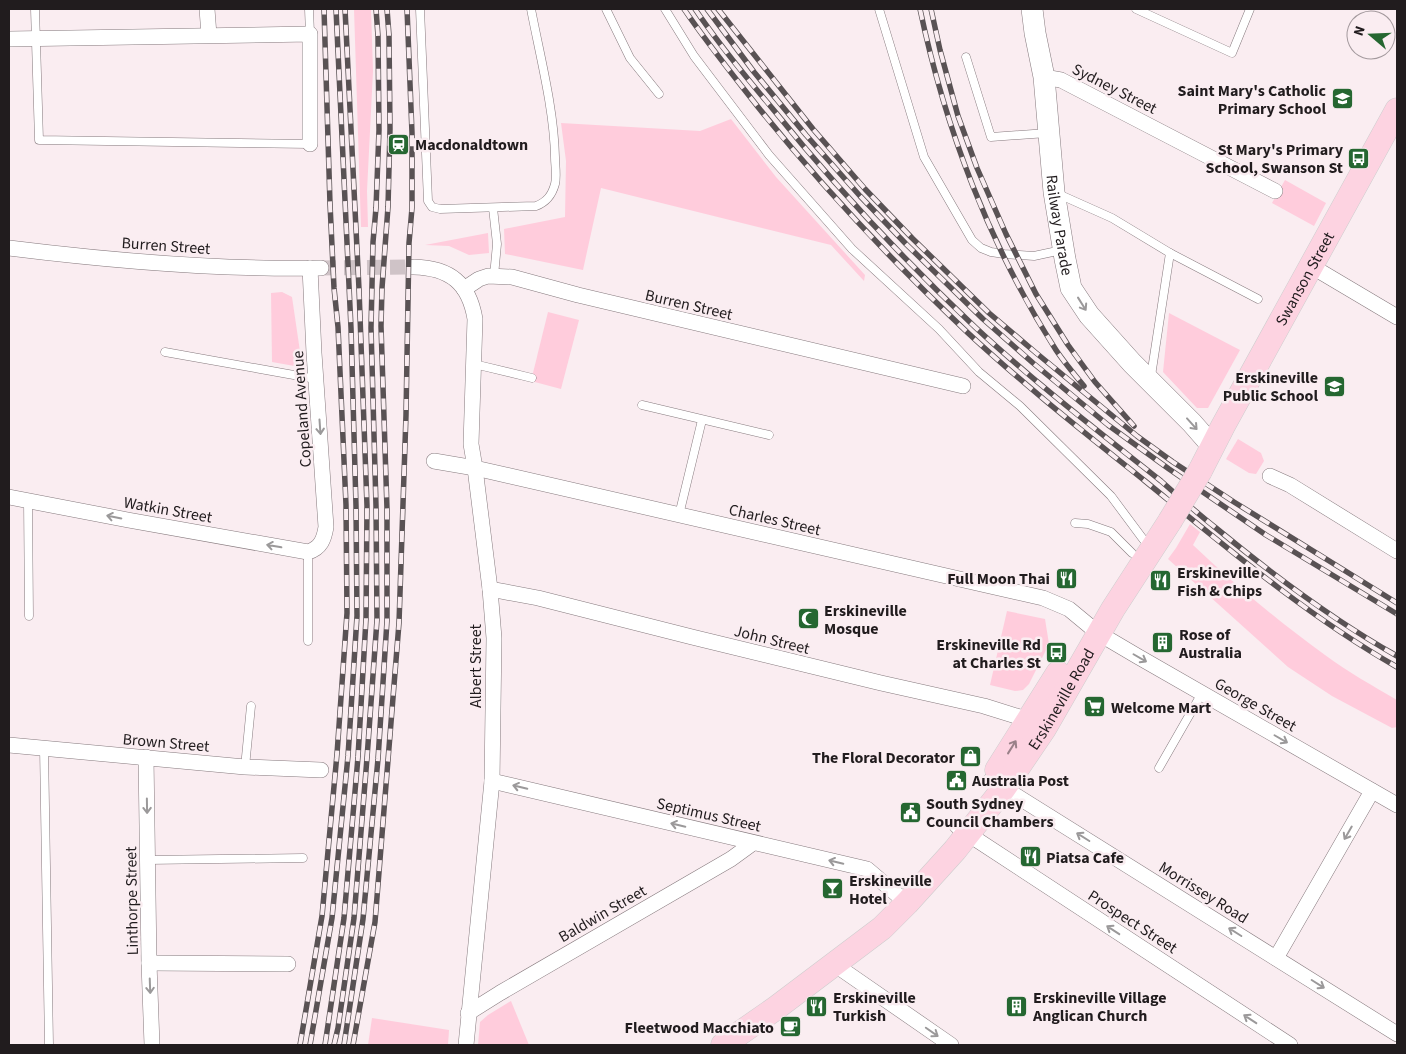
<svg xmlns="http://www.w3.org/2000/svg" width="1406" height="1054" viewBox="0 0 1406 1054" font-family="'Source Sans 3',sans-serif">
<rect width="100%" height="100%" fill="#faedf1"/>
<g fill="#ffccdc">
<polygon points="354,9 371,9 373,71 367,191 368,227 361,227"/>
<polygon points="731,119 776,177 865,275 864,281 831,245 601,188 583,270 505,254 504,229 565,217 566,161 561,123 700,131"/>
<polygon points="1285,180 1326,203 1314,226 1272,203"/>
<polygon points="488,233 489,253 469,255 449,246 425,245"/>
<polygon points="282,292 292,297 302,365 300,367 272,362 271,293"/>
<polygon points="548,312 579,320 561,389 531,381"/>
<polygon points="1169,313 1240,350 1208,408 1197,408 1163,372"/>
<polygon points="1238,439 1261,453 1264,461 1256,474 1249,473 1226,459"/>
<path d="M1190 524 1200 532 1193 545C1234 584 1279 622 1325 655 1348 672 1373 686 1397 700V727L1392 728 1332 696 1288 667 1168 559 1176 548Z"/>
<polygon points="1007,611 1045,619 1049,644 1029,684 1023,690 1015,691 990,685"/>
<polygon points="511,1001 529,1045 478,1045 480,1022 488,1015"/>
<polygon points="372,1018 449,1030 448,1045 368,1045"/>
</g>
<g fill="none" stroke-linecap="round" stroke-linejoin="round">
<polyline stroke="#cfc3c7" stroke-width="15" stroke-dasharray="15 8" stroke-linecap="butt" points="321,268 414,267"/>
<defs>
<g id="lane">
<polyline points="35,9 39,140 310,144"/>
<polyline points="309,9 310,34"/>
<path d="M420 9 428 201 432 207 440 209 536 206C547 202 552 195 555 184 557 176 555 165 555 157 554 109 540 56 531 9"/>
<polyline points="606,9 630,58 659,94"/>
<polyline points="665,9 694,56 769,155 852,249 939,329 979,372 1020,406 1111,496 1143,539"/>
<polyline points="879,9 924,157 972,240 981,248 991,252 1004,254 1034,256 1062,250"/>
<polyline points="1136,9 1232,53 1250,9"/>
<polyline points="966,57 991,137 1047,133"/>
<polyline points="1056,193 1112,218 1170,253 1258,299"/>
<polyline points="493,208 497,244 494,276"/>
<polyline points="165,352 316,379"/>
<polyline points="474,364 532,378"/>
<polyline points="1151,376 1170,253"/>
<polyline points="642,405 769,435"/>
<polyline points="28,500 29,616"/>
<polyline points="679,515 702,420"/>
<polyline points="1075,523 1088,524 1111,532 1132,553"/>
<polyline points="308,552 308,641"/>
<polyline points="44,748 49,1045"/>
<polyline points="245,767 251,706"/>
<polyline points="1159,768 1202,693"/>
<polyline points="147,860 303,858"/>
</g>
<g id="street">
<polyline points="207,9 209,35"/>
<polyline points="9,39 310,34 310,144"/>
<polyline points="1044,77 1061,80 1275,191"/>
<path d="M9 248C113 261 217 270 321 268"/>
<polyline points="1311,266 1397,317"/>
<path d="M414 267C450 268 469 283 475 319L471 444 475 468 490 589 494 638 492 781 466 1045"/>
<polyline points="464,289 479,279 488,276 512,277 578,295 963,386"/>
<polyline points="434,461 475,468 990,586 1043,598 1069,609 1098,633 1137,656 1397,805"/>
<polyline points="1270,476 1290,485 1397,551"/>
<path d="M9 497 128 520 308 552C321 548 324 539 326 527L314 353 310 268"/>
<polyline points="490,589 538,598 692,637 881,683 984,706 1029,720 1036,724"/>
<polyline points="9,745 245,767 321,770"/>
<polyline points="146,757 149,963 152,1045"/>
<polyline points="991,780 1397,1034"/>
<polyline points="492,781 867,869 907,903"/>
<polyline points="957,826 968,834 1290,1045"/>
<polyline points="1276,958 1372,791"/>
<polyline points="149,963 288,964"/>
<polyline points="834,964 951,1045"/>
<polyline points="468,1013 500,993 731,859 753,843"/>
</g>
<g id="secondary">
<path id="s1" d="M1032 9 1035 33 1044 77 1054 192 1065 259 1071 288 1089 315 1132 363 1192 423 1213 447"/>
</g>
<g id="primary">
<path id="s2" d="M1200 471 1223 426 1397 110"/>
<polyline points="997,770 1058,673"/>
<path id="s3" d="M723 1045 776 1008 882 928 907 903 955 850 1004 788 1044 729 1113 609 1170 521"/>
</g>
</defs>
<use href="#lane" stroke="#867a7e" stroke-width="9"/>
<use href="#street" stroke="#867a7e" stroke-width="16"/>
<use href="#secondary" stroke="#867a7e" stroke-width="22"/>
<use href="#primary" stroke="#cecdce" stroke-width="25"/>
<use href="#lane" stroke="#fff" stroke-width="8"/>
<use href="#street" stroke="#fff" stroke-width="15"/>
<use href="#secondary" stroke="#fff" stroke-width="21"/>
<use href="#primary" stroke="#fdd3e1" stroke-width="24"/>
<defs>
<g id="rail">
<path d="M684 9C707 43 733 75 758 107 822 187 893 262 968 333 1024 385 1085 433 1145 481 1226 547 1306 615 1397 667"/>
<path d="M695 9C718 43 745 76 772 108 834 185 903 259 975 327 1034 382 1098 431 1161 481 1179 497 1197 513 1216 528 1273 575 1333 620 1397 656"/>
<polyline points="707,9 754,72 806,135 860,196 906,244 983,319 1033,363 1108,425 1169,469 1266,535 1397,614"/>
<polyline points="718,9 813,129 865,189 912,238 989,313 1035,352 1137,436 1173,462 1234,502 1397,603"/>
<path d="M920 9C945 128 990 247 1056 350 1064 362 1074 374 1084 386"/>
<polyline points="931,9 940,50 958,116 977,168 1006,234 1036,294 1068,345 1095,382 1134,426"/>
<polyline points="300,1045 322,916 337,754 347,613 346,505 338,327 334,288 330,204 324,9"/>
<polyline points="310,1045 332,918 348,756 357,616 356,506 351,328 336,9"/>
<polyline points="325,1045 344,918 358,757 366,619 367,506 359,289 345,9"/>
<polyline points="334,1045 338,1028 354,918 367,758 377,620 376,506 371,328 373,242 376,208 379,130 378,36 376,9"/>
<polyline points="344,1045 363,919 378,759 387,621 387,509 381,326 382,288 388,207 390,129 389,35 387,9"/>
<polyline points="353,1045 375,922 399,623 406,415 409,243 412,208 412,133 407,9"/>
</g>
</defs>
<use href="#rail" stroke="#595254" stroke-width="5.5"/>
<use href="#rail" stroke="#faedf1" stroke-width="4" stroke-dasharray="11" stroke-linecap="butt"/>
<defs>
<polyline id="primary-bridge" points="1170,521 1200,471"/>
</defs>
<use href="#primary-bridge" stroke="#cecdce" stroke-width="25" stroke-linecap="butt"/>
<use href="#primary-bridge" stroke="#fdd3e1" stroke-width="24"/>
</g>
<defs><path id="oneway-shaft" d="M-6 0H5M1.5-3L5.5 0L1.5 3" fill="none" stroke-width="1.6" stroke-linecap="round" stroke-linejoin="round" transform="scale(1.25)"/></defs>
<g stroke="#9b999a">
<use href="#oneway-shaft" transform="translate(1082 304) rotate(58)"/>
<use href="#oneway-shaft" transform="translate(1192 424) rotate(48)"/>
<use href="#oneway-shaft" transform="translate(320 427) rotate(86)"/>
<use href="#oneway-shaft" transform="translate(114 517) rotate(-169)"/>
<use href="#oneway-shaft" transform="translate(274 546) rotate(-170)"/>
<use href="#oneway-shaft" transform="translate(1140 658) rotate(30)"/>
<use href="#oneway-shaft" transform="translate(1281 739) rotate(30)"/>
<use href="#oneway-shaft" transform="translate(520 787) rotate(-167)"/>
<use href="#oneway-shaft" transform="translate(147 806) rotate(89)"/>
<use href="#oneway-shaft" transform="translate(678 825) rotate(-167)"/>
<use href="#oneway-shaft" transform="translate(1348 833) rotate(120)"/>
<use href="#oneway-shaft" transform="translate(1083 837) rotate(-148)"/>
<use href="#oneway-shaft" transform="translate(836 862) rotate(-167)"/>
<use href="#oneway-shaft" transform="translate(1113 930) rotate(-147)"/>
<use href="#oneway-shaft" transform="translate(1235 932) rotate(-148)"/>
<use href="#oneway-shaft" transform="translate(1318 984) rotate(32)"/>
<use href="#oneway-shaft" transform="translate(150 986) rotate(88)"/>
<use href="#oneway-shaft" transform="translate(1250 1019) rotate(-147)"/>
<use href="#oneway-shaft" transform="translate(932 1032) rotate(35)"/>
</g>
<use stroke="#9a8189" href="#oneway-shaft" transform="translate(1012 747) rotate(-58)"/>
<defs>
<symbol id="school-square" viewBox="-11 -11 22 22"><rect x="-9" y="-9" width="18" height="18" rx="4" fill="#256731" stroke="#faedf1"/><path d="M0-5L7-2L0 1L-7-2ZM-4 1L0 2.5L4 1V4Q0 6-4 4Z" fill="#fff"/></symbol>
<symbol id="station-square" viewBox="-11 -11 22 22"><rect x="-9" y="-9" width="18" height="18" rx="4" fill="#256731" stroke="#faedf1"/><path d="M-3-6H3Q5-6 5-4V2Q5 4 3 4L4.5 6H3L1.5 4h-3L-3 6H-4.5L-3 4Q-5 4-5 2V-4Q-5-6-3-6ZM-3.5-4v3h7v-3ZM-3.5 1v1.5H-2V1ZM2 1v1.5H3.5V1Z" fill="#fff"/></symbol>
<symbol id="bus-square" viewBox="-11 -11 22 22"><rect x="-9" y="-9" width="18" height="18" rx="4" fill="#256731" stroke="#faedf1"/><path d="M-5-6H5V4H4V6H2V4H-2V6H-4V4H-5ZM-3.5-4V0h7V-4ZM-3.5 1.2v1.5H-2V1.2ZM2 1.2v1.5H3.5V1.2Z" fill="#fff"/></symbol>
<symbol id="restaurant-square" viewBox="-11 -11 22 22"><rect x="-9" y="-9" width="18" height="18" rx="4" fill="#256731" stroke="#faedf1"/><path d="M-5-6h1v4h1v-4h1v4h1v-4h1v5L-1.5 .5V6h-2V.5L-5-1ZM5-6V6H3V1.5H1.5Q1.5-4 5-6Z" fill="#fff"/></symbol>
<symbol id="mosque-square" viewBox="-11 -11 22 22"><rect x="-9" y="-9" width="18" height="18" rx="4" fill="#256731" stroke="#faedf1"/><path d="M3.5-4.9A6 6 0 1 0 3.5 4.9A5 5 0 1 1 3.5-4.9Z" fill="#fff"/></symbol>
<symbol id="building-square" viewBox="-11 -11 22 22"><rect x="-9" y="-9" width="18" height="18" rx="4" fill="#256731" stroke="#faedf1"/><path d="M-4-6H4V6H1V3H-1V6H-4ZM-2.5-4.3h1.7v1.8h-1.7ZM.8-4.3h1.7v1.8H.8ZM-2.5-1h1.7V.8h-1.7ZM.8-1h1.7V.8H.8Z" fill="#fff"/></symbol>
<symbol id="supermarket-square" viewBox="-11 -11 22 22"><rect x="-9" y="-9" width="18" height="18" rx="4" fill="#256731" stroke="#faedf1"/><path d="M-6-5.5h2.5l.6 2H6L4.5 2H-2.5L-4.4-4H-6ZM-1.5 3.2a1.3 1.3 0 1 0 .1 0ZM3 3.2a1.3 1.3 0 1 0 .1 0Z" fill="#fff"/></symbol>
<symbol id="shop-square" viewBox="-11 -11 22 22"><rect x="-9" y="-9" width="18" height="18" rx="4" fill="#256731" stroke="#faedf1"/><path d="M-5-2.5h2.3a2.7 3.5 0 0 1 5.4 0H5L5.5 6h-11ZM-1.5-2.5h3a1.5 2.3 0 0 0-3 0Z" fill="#fff"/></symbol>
<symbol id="civic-square" viewBox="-11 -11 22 22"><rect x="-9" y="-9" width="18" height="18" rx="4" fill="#256731" stroke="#faedf1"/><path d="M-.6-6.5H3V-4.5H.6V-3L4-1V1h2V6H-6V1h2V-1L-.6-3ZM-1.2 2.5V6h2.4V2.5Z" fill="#fff"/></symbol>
<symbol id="bar-square" viewBox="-11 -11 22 22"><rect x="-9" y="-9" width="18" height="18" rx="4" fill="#256731" stroke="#faedf1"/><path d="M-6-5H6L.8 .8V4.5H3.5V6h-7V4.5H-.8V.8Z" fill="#fff"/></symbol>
<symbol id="cafe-square" viewBox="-11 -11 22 22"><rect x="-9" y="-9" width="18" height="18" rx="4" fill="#256731" stroke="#faedf1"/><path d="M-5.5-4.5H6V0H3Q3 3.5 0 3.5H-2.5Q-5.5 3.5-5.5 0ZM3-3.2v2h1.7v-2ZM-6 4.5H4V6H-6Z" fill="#fff"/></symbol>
</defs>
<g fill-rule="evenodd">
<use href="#school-square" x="1330" y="86" width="25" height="25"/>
<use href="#station-square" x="386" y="132" width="25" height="25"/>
<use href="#bus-square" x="1346" y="146" width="25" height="25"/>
<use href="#school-square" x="1322" y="374" width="25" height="25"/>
<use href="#restaurant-square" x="1054" y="566" width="25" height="25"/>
<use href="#restaurant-square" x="1148" y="568" width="25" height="25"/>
<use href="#mosque-square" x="796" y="606" width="25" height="25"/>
<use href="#building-square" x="1150" y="630" width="25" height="25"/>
<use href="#bus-square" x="1044" y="640" width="25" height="25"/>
<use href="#supermarket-square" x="1082" y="694" width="25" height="25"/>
<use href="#shop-square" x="958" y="744" width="25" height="25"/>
<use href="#civic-square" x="944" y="768" width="25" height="25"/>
<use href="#civic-square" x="898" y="800" width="25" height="25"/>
<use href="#restaurant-square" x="1018" y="844" width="25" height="25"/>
<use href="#bar-square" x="820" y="876" width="25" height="25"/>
<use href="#restaurant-square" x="804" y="994" width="25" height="25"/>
<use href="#building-square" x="1004" y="994" width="25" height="25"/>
<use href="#cafe-square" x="778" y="1014" width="25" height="25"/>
</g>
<g text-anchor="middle" stroke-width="5" stroke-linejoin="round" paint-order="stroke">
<g font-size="16" fill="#211c1e" stroke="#faedf1">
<text transform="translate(1115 88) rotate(27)" y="6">Sydney Street</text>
<text dy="6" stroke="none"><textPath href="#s1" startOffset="218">Railway Parade</textPath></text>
<text transform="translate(166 245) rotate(4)" y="6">Burren Street</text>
<text dy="6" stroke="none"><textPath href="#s2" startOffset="219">Swanson Street</textPath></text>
<text transform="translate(689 304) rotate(13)" y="6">Burren Street</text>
<text transform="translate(301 409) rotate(-94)" y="6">Copeland Avenue</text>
<text transform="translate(168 509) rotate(10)" y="6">Watkin Street</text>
<text transform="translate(775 519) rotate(13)" y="6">Charles Street</text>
<text transform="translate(772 639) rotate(14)" y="6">John Street</text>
<text transform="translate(475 666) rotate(-90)" y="6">Albert Street</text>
<text dy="6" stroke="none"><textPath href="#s3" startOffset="489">Erskineville Road</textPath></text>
<text transform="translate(1256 704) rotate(30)" y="6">George Street</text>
<text transform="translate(166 742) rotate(5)" y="6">Brown Street</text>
<text transform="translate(709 814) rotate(13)" y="6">Septimus Street</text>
<text transform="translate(1204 892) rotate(32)" y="6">Morrissey Road</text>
<text transform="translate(131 901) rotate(-91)" y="6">Linthorpe Street</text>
<text transform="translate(602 913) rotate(-30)" y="6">Baldwin Street</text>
<text transform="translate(1133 921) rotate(33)" y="6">Prospect Street</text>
</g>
<g font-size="16" font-weight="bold" fill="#211c1e" stroke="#faedf1" text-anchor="start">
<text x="1326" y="96" text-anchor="end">Saint Mary's Catholic<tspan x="1326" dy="18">Primary School</tspan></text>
<text x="415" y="150">Macdonaldtown</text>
<text x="1343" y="155" text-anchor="end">St Mary's Primary<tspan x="1343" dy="18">School, Swanson St</tspan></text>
<text x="1318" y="383" text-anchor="end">Erskineville<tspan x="1318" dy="18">Public School</tspan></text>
<text x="1177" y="578">Erskineville<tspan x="1177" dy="18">Fish &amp; Chips</tspan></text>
<text x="1050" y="584" text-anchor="end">Full Moon Thai</text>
<text x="824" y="616">Erskineville<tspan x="824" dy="18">Mosque</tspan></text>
<text x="1179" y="640">Rose of<tspan x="1179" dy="18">Australia</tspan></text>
<text x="1041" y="650" text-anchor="end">Erskineville Rd<tspan x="1041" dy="18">at Charles St</tspan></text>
<text x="1111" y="713">Welcome Mart</text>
<text x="955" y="763" text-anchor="end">The Floral Decorator</text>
<text x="972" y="786">Australia Post</text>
<text x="926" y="809">South Sydney<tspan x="926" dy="18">Council Chambers</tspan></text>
<text x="1046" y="863">Piatsa Cafe</text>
<text x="849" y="886">Erskineville<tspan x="849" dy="18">Hotel</tspan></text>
<text x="833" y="1003">Erskineville<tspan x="833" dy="18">Turkish</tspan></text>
<text x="1033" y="1003">Erskineville Village<tspan x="1033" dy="18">Anglican Church</tspan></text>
<text x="774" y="1033" text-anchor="end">Fleetwood Macchiato</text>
</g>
</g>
<rect width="1406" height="1054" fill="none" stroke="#211c1e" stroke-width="20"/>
<g transform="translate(1371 35) rotate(289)"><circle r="24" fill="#faedf1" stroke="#a3999d"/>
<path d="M0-4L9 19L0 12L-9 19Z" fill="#256731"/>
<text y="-8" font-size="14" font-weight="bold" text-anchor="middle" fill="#211c1e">N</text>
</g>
</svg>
